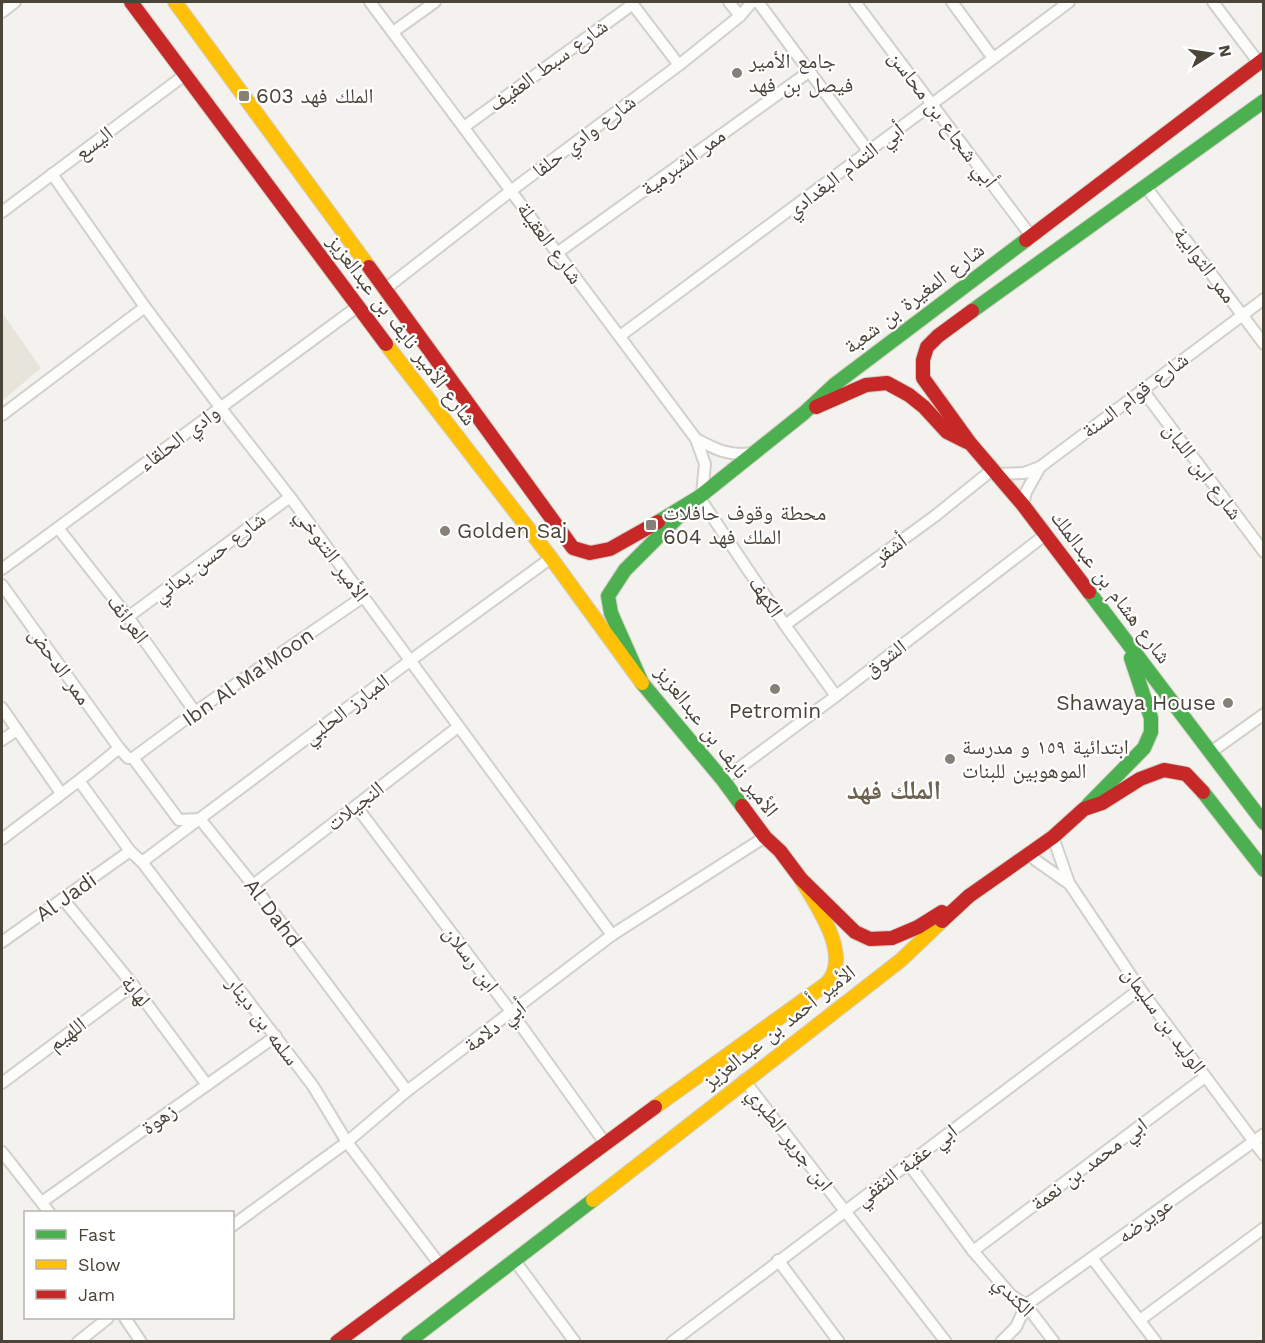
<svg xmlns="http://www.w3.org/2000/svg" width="1265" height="1343" viewBox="0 0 1265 1343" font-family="'Work Sans','Noto Naskh Arabic',sans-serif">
<rect width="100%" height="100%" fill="#f4f2ee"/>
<polygon fill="#e7e4dc" points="2,313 41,368 2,401"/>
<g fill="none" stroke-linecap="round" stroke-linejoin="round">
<defs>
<g id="street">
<polyline points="370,2 696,439 705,464 702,494"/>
<polyline points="631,2 679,65"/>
<polyline points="729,2 740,16"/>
<polyline points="758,2 869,152"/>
<polyline points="855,2 1031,236"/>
<polyline points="952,2 993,58"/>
<polyline points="1213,2 1259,63"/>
<polyline points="2,12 15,2"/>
<polyline points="393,32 435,2"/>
<polyline points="464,127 633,4"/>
<polyline points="52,174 145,307 220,407 290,497 612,935"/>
<polyline points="1146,187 1264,344"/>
<polyline points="2,212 186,74"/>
<polyline points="557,253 810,71"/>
<polyline points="385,289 512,190 679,65 740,16 752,2"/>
<polyline points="620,336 1069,2"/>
<polyline points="1142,389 1264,552"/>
<polyline points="2,415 145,307"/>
<path d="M696 439C715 449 730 457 752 453"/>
<polyline points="996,474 1024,473 1040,467"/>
<polyline points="699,497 785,625 836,696"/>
<polyline points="1023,505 1026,492 1040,467 1264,299"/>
<polyline points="58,528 128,617 195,712"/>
<polyline points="2,569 357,307"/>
<polyline points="2,585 119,748"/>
<polyline points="128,617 290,497"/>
<polyline points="785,625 935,516 992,470"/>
<polyline points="2,708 61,793"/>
<polyline points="2,740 17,730"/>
<polyline points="1211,752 1264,714"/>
<polyline points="133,758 195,712 363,597"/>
<polyline points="723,780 836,696 1045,535"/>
<polyline points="80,782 130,851 142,862 313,1086 347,1142 440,1265"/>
<polyline points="356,806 512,1013 605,1143"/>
<polyline points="1053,837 1069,883 1140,989 1264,1155"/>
<path d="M2 839C41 809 82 780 119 748L128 758H133L179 820 200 819 253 885 407 1091"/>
<polyline points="1027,854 1068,883"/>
<polyline points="142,862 411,660 551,558"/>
<polyline points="253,885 458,727"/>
<polyline points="63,899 133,985 207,1085"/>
<polyline points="2,942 130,851"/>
<polyline points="744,1080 946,1342"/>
<polyline points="2,1083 133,985"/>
<polyline points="2,1152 49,1212"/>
<polyline points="908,1163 973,1251 1011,1295 1026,1305 1054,1342"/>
<polyline points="42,1202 276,1036"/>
<polyline points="232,1226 347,1142 407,1091 612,935 765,837"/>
<polyline points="973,1251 1205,1077"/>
<polyline points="1092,1258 1156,1342"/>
<polyline points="778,1260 839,1342"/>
<polyline points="515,1261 575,1342"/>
<polyline points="125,1318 141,1342"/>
<polyline points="1140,1320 1264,1228"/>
<polyline points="78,1342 108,1318"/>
<polyline points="672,1342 1140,989"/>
<polyline points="1001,1342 1016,1327 1026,1305 1264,1134"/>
</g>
<g id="fast">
<polyline points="972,311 1264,101"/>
<polyline points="683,512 625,570 608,596 611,613 642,683 723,780 742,806"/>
<polyline points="658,522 699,497 804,413 834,385 1026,240"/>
<polyline points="1089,592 1264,823"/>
<polyline points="1203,792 1264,870"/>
<polyline points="1088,805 1144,748 1151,732 1151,718 1131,658"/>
<polyline points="408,1342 593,1200"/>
</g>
<g id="slow">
<polyline points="175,2 369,267"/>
<polyline points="386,344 551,558 642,683"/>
<path d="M655 1107 826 984C854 957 816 905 801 879"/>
<polyline points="593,1200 901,960 942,921"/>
</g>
<g id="jam">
<polyline points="131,2 386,344"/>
<polyline points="1026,240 1264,59"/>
<polyline points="369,267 573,548 590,553 610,549 658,522"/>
<polyline points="972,311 938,336 927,347 923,360 923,378 970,443 1023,505 1089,592"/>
<polyline points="816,407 866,385 887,383 909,395 924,407 947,432 967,442"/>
<polyline points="742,806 765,837 780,851 801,879 855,932 870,939 892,938 918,927 942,912"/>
<polyline points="942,921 969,896 1053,837 1084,809 1102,803 1140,779 1164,770 1186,774 1203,792"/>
<polyline points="337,1342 655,1107"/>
</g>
</defs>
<use href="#street" stroke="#d2d0cb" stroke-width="14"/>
<use href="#fast" stroke="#d3cfc5" stroke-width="16"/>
<use href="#slow" stroke="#d3cfc5" stroke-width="16"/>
<use href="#jam" stroke="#d3cfc5" stroke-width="16"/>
<use href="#street" stroke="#fdfdfc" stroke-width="10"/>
<use href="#fast" stroke="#4caf50" stroke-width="14"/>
<use href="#slow" stroke="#ffc107" stroke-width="14"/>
<use href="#jam" stroke="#c62828" stroke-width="14"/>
</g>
<g fill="#868178" stroke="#fff" stroke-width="2">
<circle cx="737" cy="73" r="6"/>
<rect x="238" y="90" width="12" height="12" rx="3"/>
<rect x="645" y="519" width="12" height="12" rx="3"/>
<circle cx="445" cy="531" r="6"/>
<circle cx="775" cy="689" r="6"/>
<circle cx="1228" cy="703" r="6"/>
<circle cx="950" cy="759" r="6"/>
</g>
<g text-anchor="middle" stroke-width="4.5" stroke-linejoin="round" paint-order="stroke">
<g font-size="21" fill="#4b4439" stroke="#fff" text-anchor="start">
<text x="749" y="68">جامع الأمير<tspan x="749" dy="24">فيصل بن فهد</tspan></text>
<text x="256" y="103">الملك فهد 603</text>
<text x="663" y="520">محطة وقوف حافلات<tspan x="663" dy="24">الملك فهد 604</tspan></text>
<text x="457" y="538">Golden Saj</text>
<text x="1216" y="710" text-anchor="end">Shawaya House</text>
<text x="775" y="718" text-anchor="middle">Petromin</text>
<text x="962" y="754">ابتدائية ١٥٩ و مدرسة<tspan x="962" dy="24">الموهوبين للبنات</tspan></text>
</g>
<g font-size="21" fill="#4b4439" stroke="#fff">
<text transform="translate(548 65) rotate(-36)" y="7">شارع سبط العفيف</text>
<text transform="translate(943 119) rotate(53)" y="7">أبي شجاع بن محاسن</text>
<text transform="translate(584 136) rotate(-37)" y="7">شارع وادي حلفا</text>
<text transform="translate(94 143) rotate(-37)" y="7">اليسع</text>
<text transform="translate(683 162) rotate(-36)" y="7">ممر الشبرمية</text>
<text transform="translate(845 170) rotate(-37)" y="7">أبي التمام البغدادي</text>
<text transform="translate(550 243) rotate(54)" y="7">شارع العقيلة</text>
<text transform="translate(1205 265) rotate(53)" y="7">ممر الثوابية</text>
<text transform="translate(914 298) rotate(-37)" y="7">شارع المغيرة بن شعبة</text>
<text transform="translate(402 330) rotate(53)" y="7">شارع الأمير نايف بن عبدالعزيز</text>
<text transform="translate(1135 395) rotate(-37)" y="7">شارع قوام السنة</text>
<text transform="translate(179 438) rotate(-37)" y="7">وادي الحلقاء</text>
<text transform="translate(1203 471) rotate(53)" y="7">شارع ابن اللبان</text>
<text transform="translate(890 549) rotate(-36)" y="7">أشقر</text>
<text transform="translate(332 555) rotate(54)" y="7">الأمير التنوخي</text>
<text transform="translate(209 557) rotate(-37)" y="7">شارع حسن يماني</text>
<text transform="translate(1111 587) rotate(53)" y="7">شارع هشام بن عبدالملك</text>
<text transform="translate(766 597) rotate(56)" y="7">الكهف</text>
<text transform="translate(128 619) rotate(53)" y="7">العرائف</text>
<text transform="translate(885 658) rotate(-37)" y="7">الشوق</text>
<text transform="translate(60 666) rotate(54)" y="7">ممر الدحض</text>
<text transform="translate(248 677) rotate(-35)" y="7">Ibn Al Ma'Moon</text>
<text transform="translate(346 709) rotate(-37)" y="7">المبارز الحلبي</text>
<text transform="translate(717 741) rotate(52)" y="7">الأمير نايف بن عبدالعزيز</text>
<text transform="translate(355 806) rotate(-38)" y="7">النجيلات</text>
<text transform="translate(66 897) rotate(-35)" y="7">Al Jadi</text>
<text transform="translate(273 913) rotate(53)" y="7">Al Dahd</text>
<text transform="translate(471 959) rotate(53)" y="7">ابن رسلان</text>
<text transform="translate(136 991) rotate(52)" y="7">لهابة</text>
<text transform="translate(1164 1020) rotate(54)" y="7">الوليد بن سليمان</text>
<text transform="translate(263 1021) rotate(53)" y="7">سلمه بن دينار</text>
<text transform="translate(495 1026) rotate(-37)" y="7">أبي دلامة</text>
<text transform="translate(779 1027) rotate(-38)" y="7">الأمير أحمد بن عبدالعزيز</text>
<text transform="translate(67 1034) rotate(-37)" y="7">اللهيم</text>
<text transform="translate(159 1119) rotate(-35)" y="7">زهوة</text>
<text transform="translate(790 1139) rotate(52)" y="7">ابن جرير الطبري</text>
<text transform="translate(1089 1164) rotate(-37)" y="7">ابي محمد بن نعمة</text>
<text transform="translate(906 1165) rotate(-37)" y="7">ابي عقبة الثقفي</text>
<text transform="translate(1145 1220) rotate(-36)" y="7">عويرضه</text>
<text transform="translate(1014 1296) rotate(46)" y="7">الكندي</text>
</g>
<g font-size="27" font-weight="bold" fill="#6e6250" stroke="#fff">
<text x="894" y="799">الملك فهد</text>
</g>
</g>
<rect width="1265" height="1343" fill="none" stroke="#4b4439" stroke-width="6"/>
<rect x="24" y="1211" width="210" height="108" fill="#ffffff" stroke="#b7b4b0" stroke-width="1.5"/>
<rect x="36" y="1230" width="30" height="9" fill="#4caf50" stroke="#b7b4b0" stroke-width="1.5"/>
<text x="78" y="1241" font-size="18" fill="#4b4439">Fast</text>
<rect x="36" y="1260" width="30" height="9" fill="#ffc107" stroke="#b7b4b0" stroke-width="1.5"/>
<text x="78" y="1271" font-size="18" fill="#4b4439">Slow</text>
<rect x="36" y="1290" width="30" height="9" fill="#c62828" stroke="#b7b4b0" stroke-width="1.5"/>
<text x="78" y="1301" font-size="18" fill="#4b4439">Jam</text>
<g transform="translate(1211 54) rotate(78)" stroke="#ffffff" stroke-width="4.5" paint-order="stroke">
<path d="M0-4.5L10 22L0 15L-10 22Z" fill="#4b4439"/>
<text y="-9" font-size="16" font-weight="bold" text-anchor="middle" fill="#4b4439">N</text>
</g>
</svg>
